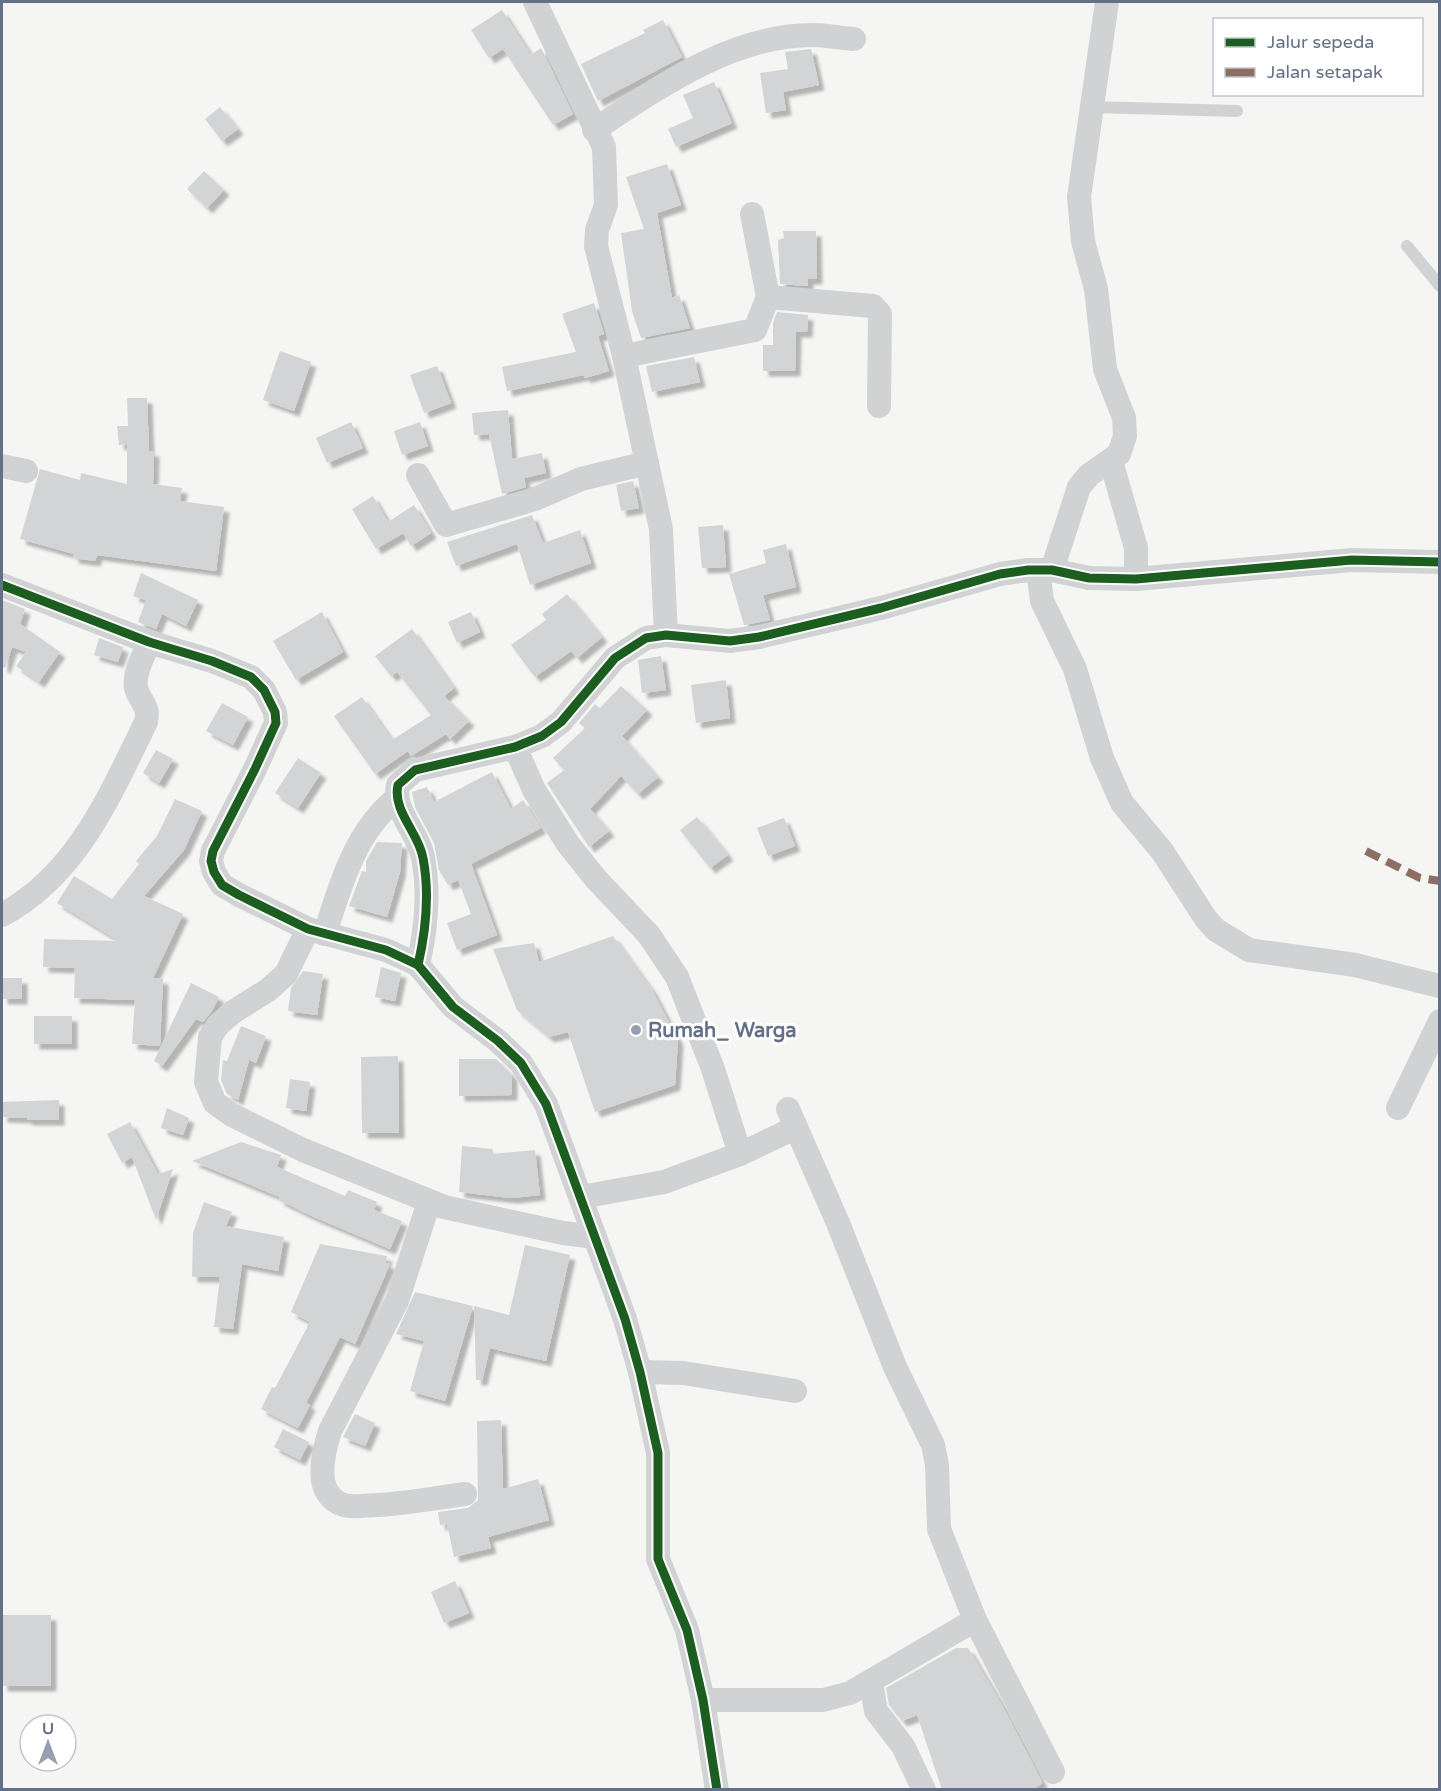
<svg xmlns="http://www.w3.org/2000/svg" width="1441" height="1791" viewBox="0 0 1441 1791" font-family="'Varela Round',sans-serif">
<defs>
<filter id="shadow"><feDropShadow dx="5.5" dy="5.5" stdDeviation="1.5" flood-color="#0004"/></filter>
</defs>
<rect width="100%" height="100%" fill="#f5f6f4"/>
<g fill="#d3d4d5" filter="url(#shadow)">
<polygon points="502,10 531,55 541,48 573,114 553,125 503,49 489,58 471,30"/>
<polygon points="663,20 682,57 598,101 581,64 645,33 643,30"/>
<polygon points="811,49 819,85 783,92 786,110 766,113 760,73 788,69 785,52"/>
<polygon points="714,82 732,123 676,147 668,129 693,118 683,95"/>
<polygon points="220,107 238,129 222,141 205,119"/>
<polygon points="667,164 681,205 657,213 672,298 679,295 690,328 641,338 632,311 621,233 644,229 626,177"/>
<polygon points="204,171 224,190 207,208 187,189"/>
<polygon points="783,231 816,231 817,279 808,279 808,286 780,284 778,240 784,238"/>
<polygon points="594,303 604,334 598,336 609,371 585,378 584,375 507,391 502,367 576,352 562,314"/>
<polygon points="777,312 808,315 807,332 796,332 795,371 763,371 763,345 773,345 773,323"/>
<polygon points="280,351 311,362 294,411 263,400"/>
<polygon points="694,357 700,382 652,392 646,366"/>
<polygon points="437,366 451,403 424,413 410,375"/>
<polygon points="127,398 147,398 149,451 154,451 153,484 182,488 180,501 224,507 216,571 97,555 95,561 73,558 74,554 20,539 40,469 80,480 81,473 127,484 127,444 119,445 117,426 128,426"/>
<polygon points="508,410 512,459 542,453 546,473 524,478 526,487 502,494 489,434 474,435 472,413"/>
<polygon points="351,422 363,448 327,463 316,438"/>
<polygon points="420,422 428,446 402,455 394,431"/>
<polygon points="633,481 639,508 621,511 616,485"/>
<polygon points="373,496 388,522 414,505 431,533 411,546 403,533 376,549 352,509"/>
<polygon points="532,515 543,543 580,530 591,563 530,585 517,544 456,566 447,542"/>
<polygon points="723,525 726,567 702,568 698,527"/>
<polygon points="786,544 796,587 763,595 770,620 744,625 729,574 766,563 763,550"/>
<polygon points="141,573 198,600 186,626 162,614 156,629 138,622 146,600 133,596"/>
<polygon points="567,594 602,637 577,658 571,651 535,677 511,645 546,620 542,614"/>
<polygon points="2,600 25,609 20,624 60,652 39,682 16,666 26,652 12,647 5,668 2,667"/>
<polygon points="322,612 343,652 296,680 273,641"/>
<polygon points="471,612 480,632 457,643 448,622"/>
<polygon points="412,629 454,688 444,696 469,721 450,739 446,734 411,756 408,751 375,774 334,716 362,697 392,740 431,715 397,672 391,676 375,656"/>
<polygon points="99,638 123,647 118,662 94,655"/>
<polygon points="661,656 666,690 642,693 638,660"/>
<polygon points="726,680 730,718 696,723 691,685"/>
<polygon points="621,686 647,710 622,736 658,777 638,794 621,776 590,809 609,831 589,847 547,783 564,770 553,758 585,728 579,723 595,704 600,708"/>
<polygon points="222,703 248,717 233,745 206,731"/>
<polygon points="156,750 173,759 159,783 143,773"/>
<polygon points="298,758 321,773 298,808 275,793"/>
<polygon points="492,772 511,809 523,800 541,828 471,864 497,935 457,950 447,923 471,914 458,880 448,885 439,870 434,843 415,807 412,792 427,787 434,802"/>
<polygon points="175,799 202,811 184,850 144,896 183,914 153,978 163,979 160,1046 132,1044 135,1000 74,998 75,968 43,967 44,939 119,941 57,903 74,876 112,899 139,864 136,861 157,836"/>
<polygon points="697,817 728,855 710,868 680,830"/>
<polygon points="784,818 795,846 768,856 757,828"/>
<polygon points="377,842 402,843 400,872 387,917 349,906 362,871 366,872 366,861"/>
<polygon points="613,936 652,990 678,1040 675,1085 595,1112 568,1032 549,1037 517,1010 493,949 534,943 539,962"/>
<polygon points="381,967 401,973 395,1001 375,997"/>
<polygon points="303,971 323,974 317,1015 288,1011 291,988"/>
<rect x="2" y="978" width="20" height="21"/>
<polygon points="191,983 219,997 212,1011 203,1022 196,1019 162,1066 154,1061"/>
<rect x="34" y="1016" width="38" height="28"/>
<polygon points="241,1026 266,1036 256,1063 249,1060 238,1100 227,1094 221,1080 223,1060 227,1061"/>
<polygon points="398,1056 399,1133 362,1133 361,1057"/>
<polygon points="459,1059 496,1059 512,1075 512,1095 459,1096"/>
<polygon points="290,1079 310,1082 306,1111 286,1108"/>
<polygon points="59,1100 59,1120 27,1120 27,1118 2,1117 2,1102"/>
<polygon points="167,1108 189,1118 183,1135 161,1128"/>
<polygon points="130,1122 158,1174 173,1169 156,1220 132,1157 122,1163 107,1134"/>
<polygon points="241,1142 281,1155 277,1167 345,1196 348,1190 377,1202 374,1210 402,1221 390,1249 314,1217 279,1200 280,1197 192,1161"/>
<polygon points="462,1146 493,1149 493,1154 535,1150 540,1195 512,1198 459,1192"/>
<polygon points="204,1202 232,1212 226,1226 284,1237 278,1271 242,1264 233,1329 214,1327 220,1277 192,1277 193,1233"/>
<polygon points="320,1244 387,1256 385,1263 390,1264 355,1344 340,1337 306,1403 310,1405 298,1428 261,1409 272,1387 275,1388 310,1322 291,1312"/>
<polygon points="525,1245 570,1255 546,1361 490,1348 482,1380 476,1380 474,1306 509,1315"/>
<polygon points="415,1292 473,1306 445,1401 410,1391 424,1341 396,1334"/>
<polygon points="355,1414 375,1423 365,1446 343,1437"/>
<polygon points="501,1420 503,1489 538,1479 549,1520 488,1537 491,1548 454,1557 447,1524 440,1525 438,1512 468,1508 478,1500 477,1421"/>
<polygon points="283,1429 309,1442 300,1460 274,1447"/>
<polygon points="455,1581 469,1613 444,1623 431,1592"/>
<rect x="2" y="1615" width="49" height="71"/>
<polygon points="956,1648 968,1648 1002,1705 1041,1780 1042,1783 1033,1790 942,1790 917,1715 902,1721 889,1705 886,1688"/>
</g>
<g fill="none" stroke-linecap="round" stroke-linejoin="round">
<g stroke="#d1d2d3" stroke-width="12">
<polyline points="1092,107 1237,111"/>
<polyline points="1407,246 1440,286"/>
</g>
<g stroke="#d1d2d3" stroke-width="24">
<polyline points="535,2 604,147 606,205 597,230 596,246 624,356 661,529 666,635"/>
<path d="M594 130C659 87 732 35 813 35 826 35 840 38 854 39"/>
<polyline points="768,297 873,306 880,314 879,406"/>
<polyline points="624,356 755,330 768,297 752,214"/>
<polyline points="1111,461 1136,548 1136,579"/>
<polyline points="2,466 26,471"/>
<polyline points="418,475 446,525 535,499 581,479 647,463"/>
<polyline points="1038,570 1042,601 1075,669 1102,758 1122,803 1162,851 1206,919 1216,930 1249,950 1355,965 1440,986"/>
<polyline points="1052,570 1079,487 1089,475 1119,454 1125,436 1124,418 1105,369 1096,289 1083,241 1079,197 1107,2"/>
<polyline points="2,585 149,642 212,661 251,677 264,690 275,712 276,723 255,769 213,851 211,861 214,872 222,885 239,895 308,929 386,950 418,965 453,1007 498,1041 521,1063 546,1104 625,1319 640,1372 658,1453 658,1559 687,1630 703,1700 717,1790"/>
<polyline points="515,747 534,790 568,844 596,879 649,935 677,977 713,1069 740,1154"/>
<path d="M2 915C77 875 110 795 146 722 150 706 140 702 136 688 133 674 144 655 149 642"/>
<polyline points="308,929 286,974 268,990 233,1012 218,1025 210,1037 206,1082 215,1103 232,1115 303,1150 444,1207 563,1233 595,1237"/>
<path d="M325 934C340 885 356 830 397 798"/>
<path d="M418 965C426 930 430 894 423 858 419 833 392 811 398 785L415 770 515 747 542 736 561 722 615 658 646 638 666 635 730 641 759 637 881 608 1000 574 1028 570H1052L1089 578 1136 579 1352 560 1440 562"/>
<polyline points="1398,1108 1440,1021"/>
<polyline points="581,1197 664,1182 740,1154 795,1128"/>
<path d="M429 1202 397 1301 330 1431C323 1453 312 1496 344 1505 354 1508 367 1505 377 1505 406 1504 435 1498 465 1494"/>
<polyline points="640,1372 683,1373 795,1391"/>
<polyline points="975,1620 1053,1772"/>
<polyline points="871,1683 876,1711 903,1746 924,1790"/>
<polyline points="703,1700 823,1700 850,1693 975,1620 939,1529 937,1465 933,1445 895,1367 838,1223 788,1109"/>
</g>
<polyline stroke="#8d6e63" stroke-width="8" stroke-dasharray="15 8" stroke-linecap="butt" points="1366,851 1420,878 1440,881"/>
<defs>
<g id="cycleway">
<polyline points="2,585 149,642 212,661 251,677 264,690 275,712 276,723 255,769 213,851 211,861 214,872 222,885 239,895 308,929 386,950 418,965 453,1007 498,1041 521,1063 546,1104 625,1319 640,1372 658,1453 658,1559 687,1630 703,1700 717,1790"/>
<path d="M418 965C426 930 430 894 423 858 419 833 392 811 398 785L415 770 515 747 542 736 561 722 615 658 646 638 666 635 730 641 759 637 881 608 1000 574 1028 570H1052L1089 578 1136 579 1352 560 1440 562"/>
</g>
</defs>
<use href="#cycleway" stroke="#fff" stroke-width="13"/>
<use href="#cycleway" stroke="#1b5e20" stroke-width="9"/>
</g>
<circle fill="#969fad" stroke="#fff" stroke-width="2" cx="636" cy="1030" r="6"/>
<g text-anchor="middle" stroke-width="6" stroke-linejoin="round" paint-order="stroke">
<g font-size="20" font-weight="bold" fill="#637087" stroke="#fff" text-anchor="start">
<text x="648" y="1037">Rumah_ Warga</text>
</g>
</g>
<rect width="1441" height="1791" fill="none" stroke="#637087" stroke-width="6"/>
<rect x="1213" y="18" width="210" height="78" fill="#ffffff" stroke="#c1c6cf" stroke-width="1.5"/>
<rect x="1225" y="38" width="30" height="9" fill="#1b5e20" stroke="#c1c6cf" stroke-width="1.5"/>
<text x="1267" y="48" font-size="18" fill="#637087">Jalur sepeda</text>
<rect x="1225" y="68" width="30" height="9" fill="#8d6e63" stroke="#c1c6cf" stroke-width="1.5"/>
<text x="1267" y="78" font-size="18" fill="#637087">Jalan setapak</text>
<g transform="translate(48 1743)"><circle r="28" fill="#ffffff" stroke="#c1c6cf" stroke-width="1.5"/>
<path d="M0-4.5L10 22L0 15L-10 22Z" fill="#969fad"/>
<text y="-9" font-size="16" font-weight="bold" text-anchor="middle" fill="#637087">U</text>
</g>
</svg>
